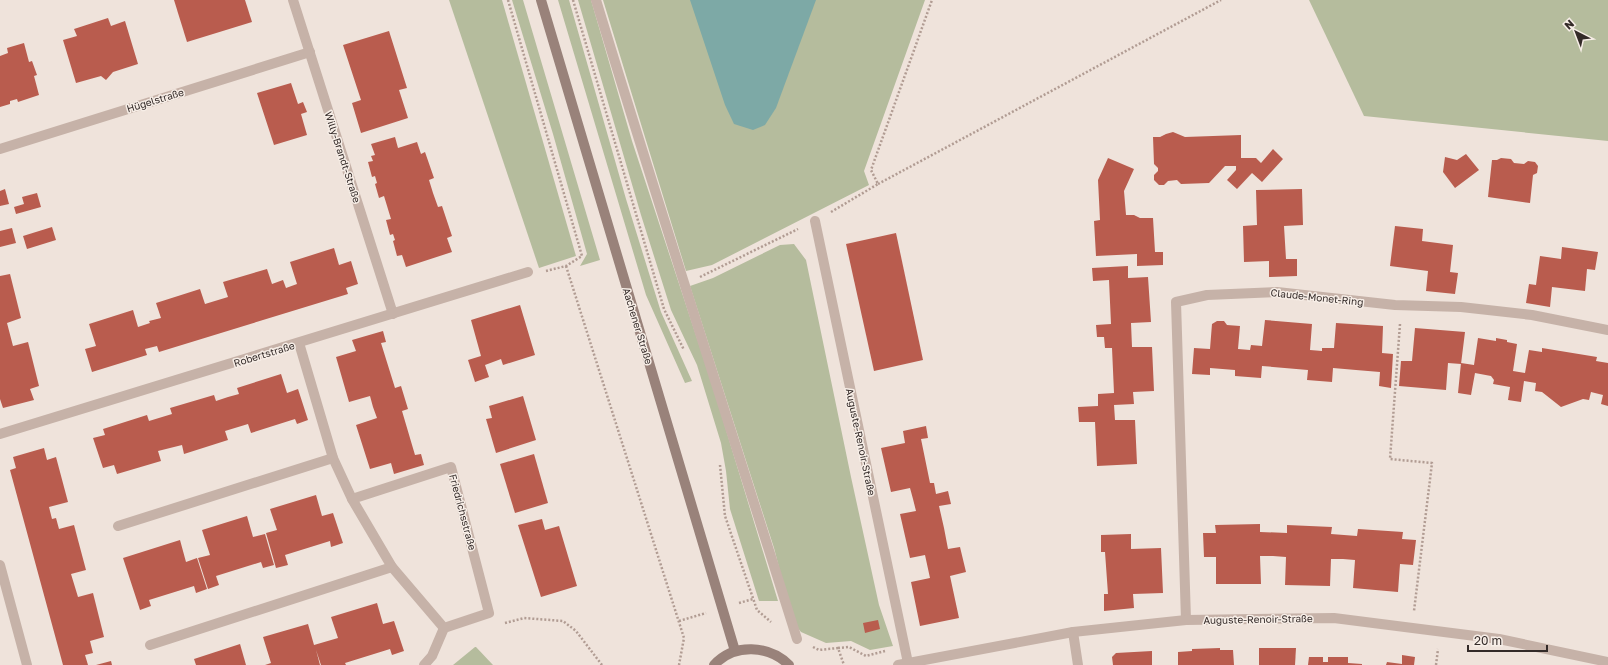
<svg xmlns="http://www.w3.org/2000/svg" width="1608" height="665" viewBox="0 0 1608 665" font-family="'Golos Text',sans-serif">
<rect width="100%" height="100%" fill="#efe3db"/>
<g fill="#b5bc9d">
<polygon points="449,0 502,0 576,256 539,268"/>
<polygon points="512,0 523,0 600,260 580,266 587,254 553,134"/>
<polygon points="558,0 569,0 626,199 661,312 692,381 685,383 646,295"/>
<polygon points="578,0 591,0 632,141 713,387 778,601 759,601 730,509 726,471 721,443 697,365 671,310 641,215"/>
<polygon points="603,0 925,0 864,171 869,185 712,265 686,271"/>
<polygon points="1309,0 1608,0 1608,141 1364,116"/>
<polygon points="794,244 806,260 851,477 879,605 893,646 870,650 851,641 826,643 801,632 793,622 774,548 690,286 713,278 780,245"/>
<polygon points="476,647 493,665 453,665 475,647"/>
</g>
<polygon fill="#7da9a6" points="690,0 816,0 776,108 765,125 753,130 734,124 725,105"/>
<g fill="#b95c4e">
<polygon points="174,0 245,0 252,22 187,42"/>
<polygon points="108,18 111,26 125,21 138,64 113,72 106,80 101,76 76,83 63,40 77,36 74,29"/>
<polygon points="389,31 407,88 399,90 408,118 361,133 352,103 361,100 343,45"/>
<polygon points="24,43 29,62 32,61 37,75 34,76 39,95 18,102 17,99 10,101 10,104 0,107 0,56 8,53 7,48"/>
<polygon points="291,83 298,104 303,102 307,112 301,114 307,135 274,145 257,93"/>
<polygon points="1173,132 1185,137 1241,135 1241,158 1256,158 1261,163 1273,149 1283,159 1262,182 1252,173 1237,189 1227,180 1236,170 1236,166 1225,166 1209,183 1181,184 1177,180 1168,181 1164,185 1159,185 1154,180 1154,175 1158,171 1158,168 1154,164 1153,137 1160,137 1166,134"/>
<polygon points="395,137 398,148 417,142 421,154 425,152 434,178 429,180 433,193 438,207 442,206 452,236 447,238 452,252 406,267 402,255 397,256 393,241 395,240 393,234 390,235 386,220 391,219 384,196 379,198 375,184 377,183 375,176 372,177 368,162 373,161 371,156 375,155 371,144"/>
<polygon points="1466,154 1479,170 1455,188 1443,172 1445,157 1457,160"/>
<polygon points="1108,158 1134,169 1124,191 1126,215 1134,215 1140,218 1153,218 1155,252 1163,252 1163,265 1137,266 1137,254 1096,256 1094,221 1100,220 1098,180"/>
<polygon points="1501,158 1511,159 1514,163 1524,164 1528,161 1535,162 1538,166 1537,173 1533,175 1530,203 1488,197 1492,160 1497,160"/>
<polygon points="5,189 9,204 0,206 0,191"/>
<polygon points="1302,189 1303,225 1284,226 1286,259 1297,259 1297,276 1269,277 1269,261 1244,262 1243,226 1257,225 1256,190"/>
<polygon points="37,193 41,207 16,214 14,207 24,204 22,197"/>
<polygon points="1395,226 1423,229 1422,241 1453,245 1450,272 1458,273 1455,294 1426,291 1428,271 1390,266"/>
<polygon points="52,227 56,240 27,249 23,236"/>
<polygon points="12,228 16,243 0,247 0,231"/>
<polygon points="896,233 923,360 874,371 846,244"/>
<polygon points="1562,247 1598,252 1595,270 1587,269 1585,291 1552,287 1550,307 1526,303 1529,284 1536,285 1540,256 1561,259"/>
<polygon points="334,248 339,265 351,261 358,284 346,288 348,294 159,352 157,346 145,349 147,355 92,372 85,349 96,346 89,324 133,310 138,327 150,323 149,321 161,318 156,303 200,289 205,304 228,297 223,282 267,269 272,284 283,280 286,288 297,284 290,262"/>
<polygon points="1128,266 1128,278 1148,277 1151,322 1131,323 1132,347 1152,347 1154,391 1133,392 1134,404 1114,405 1115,420 1135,420 1137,464 1097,466 1095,422 1079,422 1078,407 1098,406 1098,394 1114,393 1112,348 1105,348 1104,337 1097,337 1096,325 1111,324 1109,280 1093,281 1092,268"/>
<polygon points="10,274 21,318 7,323 13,346 28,342 39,386 30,389 34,400 3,408 0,399 0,276"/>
<polygon points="520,305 535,355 503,365 501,359 485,365 489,377 475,382 468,360 481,356 471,320"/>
<polygon points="1265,320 1312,324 1310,350 1322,351 1322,348 1334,348 1336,323 1383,326 1382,353 1393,354 1391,388 1379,386 1380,372 1356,370 1333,368 1332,382 1307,380 1308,370 1262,366 1261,378 1235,376 1235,370 1210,368 1210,375 1192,374 1194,348 1210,349 1212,324 1217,321 1224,321 1227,325 1240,326 1238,349 1250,350 1251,345 1262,346"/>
<polygon points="1415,328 1465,332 1461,364 1448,363 1446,390 1399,386 1401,361 1412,361"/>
<polygon points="383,331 386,342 381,343 395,388 401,386 408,409 402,411 415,455 421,454 424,465 394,474 391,463 370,469 356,425 377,418 373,407 370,396 349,402 336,357 356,351 352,340"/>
<polygon points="1478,338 1496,341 1496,338 1507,340 1507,342 1517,344 1513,371 1525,373 1529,350 1542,352 1542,348 1597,357 1596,361 1608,363 1608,406 1601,404 1603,395 1591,392 1589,400 1583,399 1561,407 1542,392 1535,391 1536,383 1524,381 1521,402 1508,400 1510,387 1493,384 1494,380 1491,376 1475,373 1471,395 1458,393 1461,363 1474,365"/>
<polygon points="281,374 287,393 298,389 308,420 297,424 295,419 251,433 248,424 225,431 228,440 184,454 182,445 158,451 161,461 117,474 114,465 103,468 93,438 105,435 103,429 147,415 149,421 172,414 170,408 214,395 216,401 228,397 239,394 237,388"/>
<polygon points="523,396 536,440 496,453 486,419 492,418 489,406"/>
<polygon points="926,426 928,438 921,439 930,483 934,483 936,494 948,491 951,504 939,506 944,528 948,549 960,547 966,572 950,576 959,618 920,626 911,582 930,578 925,555 910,558 900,514 916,511 913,499 910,488 891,492 881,448 905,443 903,431"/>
<polygon points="44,448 47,460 56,457 68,502 49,507 52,519 56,518 59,529 74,525 86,570 71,574 78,597 93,593 104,637 90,641 93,653 85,655 88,665 63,665 10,470 16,468 13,457"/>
<polygon points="534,454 548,503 515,513 500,464"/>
<polygon points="316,495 322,516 333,513 343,543 331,547 330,541 285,555 288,565 276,568 266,533 277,530 270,509"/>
<polygon points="247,516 253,537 265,534 274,565 263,568 261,562 216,576 219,585 208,589 198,558 210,555 202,530"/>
<polygon points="542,519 545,530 559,526 577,586 541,597 518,525"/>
<polygon points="1260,524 1260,532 1287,533 1287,525 1332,527 1331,534 1357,536 1358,529 1403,532 1402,539 1416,540 1413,565 1400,564 1398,592 1353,588 1355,560 1343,559 1331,559 1330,586 1285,585 1286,557 1273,556 1260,556 1261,584 1216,584 1216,557 1204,557 1203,533 1216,533 1215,525"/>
<polygon points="1131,534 1131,549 1161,548 1163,593 1133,594 1134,608 1104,611 1104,594 1108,594 1105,552 1101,552 1101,535"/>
<polygon points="180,540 186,562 197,558 207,589 196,593 194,586 149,600 151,606 140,610 123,558"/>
<polygon points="377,603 383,624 394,621 404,651 392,655 390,649 345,663 346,665 321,665 316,650 320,665 265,665 271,663 263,637 308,624 314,645 338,638 331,617"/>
<polygon points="878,620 880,629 865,633 863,623"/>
<polygon points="240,644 246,665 196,665 194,659"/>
<polygon points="1220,648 1220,650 1233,650 1234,665 1178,665 1178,652 1192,651 1192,649"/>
<polygon points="1259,648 1296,648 1295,665 1259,665"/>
<polygon points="1152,651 1152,665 1113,665 1112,657 1116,653"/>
<polygon points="1402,655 1415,657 1414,665 1386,665 1387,662 1402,664"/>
<polygon points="1309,657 1323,657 1323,662 1328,662 1328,657 1348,657 1348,663 1362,664 1362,665 1308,665"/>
<polygon points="111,661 112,665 96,665"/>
</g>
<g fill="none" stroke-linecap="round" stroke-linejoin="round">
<g stroke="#b19c93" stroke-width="2.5" stroke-dasharray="2 2" stroke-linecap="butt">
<polyline points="508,0 582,256 566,266 546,271"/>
<polyline points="573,0 664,309 684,350"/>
<polyline points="878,184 1221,0"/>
<polyline points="831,212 878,184 871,170 932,0"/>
<polyline points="566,266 684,638 679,665"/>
<polyline points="700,277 798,229"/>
<polyline points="1400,324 1390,459 1432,463 1414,611"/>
<polyline points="720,465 725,516 757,610 771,622"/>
<polyline points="739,603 753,599"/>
<polyline points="679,621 706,613"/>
<polyline points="505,623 524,618 563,621 576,631 602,665"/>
<polyline points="813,647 819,650 838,648 844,665"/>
<polyline points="838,648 849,647 866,656 885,651"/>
<polyline points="1436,665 1438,649"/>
</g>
<g stroke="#c6b2a8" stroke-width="10">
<polyline points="293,0 393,314"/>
<path d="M596 0C661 214 730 426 797 639"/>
<polyline points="0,149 310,52"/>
<polyline points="815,221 908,663"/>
<polyline points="299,343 333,458 352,499"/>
<polyline points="0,434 528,272"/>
<polygon points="451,467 489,613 444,628 392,567 352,499"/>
<polyline points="118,526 333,458"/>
<polyline points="0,565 27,665"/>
<polyline points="1186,620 1176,302 1207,295 1277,292 1395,305 1461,307 1532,315 1608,330"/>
<polyline points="1073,632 1078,665"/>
<polyline points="150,645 392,567"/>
<polyline points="424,665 432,656 444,628"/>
<polyline points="898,665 1073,632 1186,620 1334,618 1499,639 1608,662"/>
</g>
<g stroke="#99827a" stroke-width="10">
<polyline points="541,0 735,651"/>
<path d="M714 665C734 643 769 645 789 665"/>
</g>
</g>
<g text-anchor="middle" stroke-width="3" stroke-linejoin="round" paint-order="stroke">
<g font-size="10" fill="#332a28" stroke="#f7eee7">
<text transform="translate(155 100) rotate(-17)" y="4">Hügelstraße</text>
<text transform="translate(343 157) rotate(72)" y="4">Willy-Brandt-Straße</text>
<text transform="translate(1317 297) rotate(6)" y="4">Claude-Monet-Ring</text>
<text transform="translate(638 326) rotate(73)" y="4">Aachener Straße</text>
<text transform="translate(264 354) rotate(-17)" y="4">Robertstraße</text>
<text transform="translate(861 442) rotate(78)" y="4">Auguste-Renoir-Straße</text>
<text transform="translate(463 512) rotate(75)" y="4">Friedrichsstraße</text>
<text transform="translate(1258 619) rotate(-1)" y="4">Auguste-Renoir-Straße</text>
</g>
</g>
<g transform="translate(1576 32) rotate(318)" stroke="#f7eee7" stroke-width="3" paint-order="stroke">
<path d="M0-3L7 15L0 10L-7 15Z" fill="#332a28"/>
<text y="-6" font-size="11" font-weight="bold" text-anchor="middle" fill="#332a28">N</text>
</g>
<path d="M1468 645v6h79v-6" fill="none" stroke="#332a28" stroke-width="2"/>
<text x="1474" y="645" font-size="12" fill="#332a28" stroke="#f7eee7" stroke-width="3" paint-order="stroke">20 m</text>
</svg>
